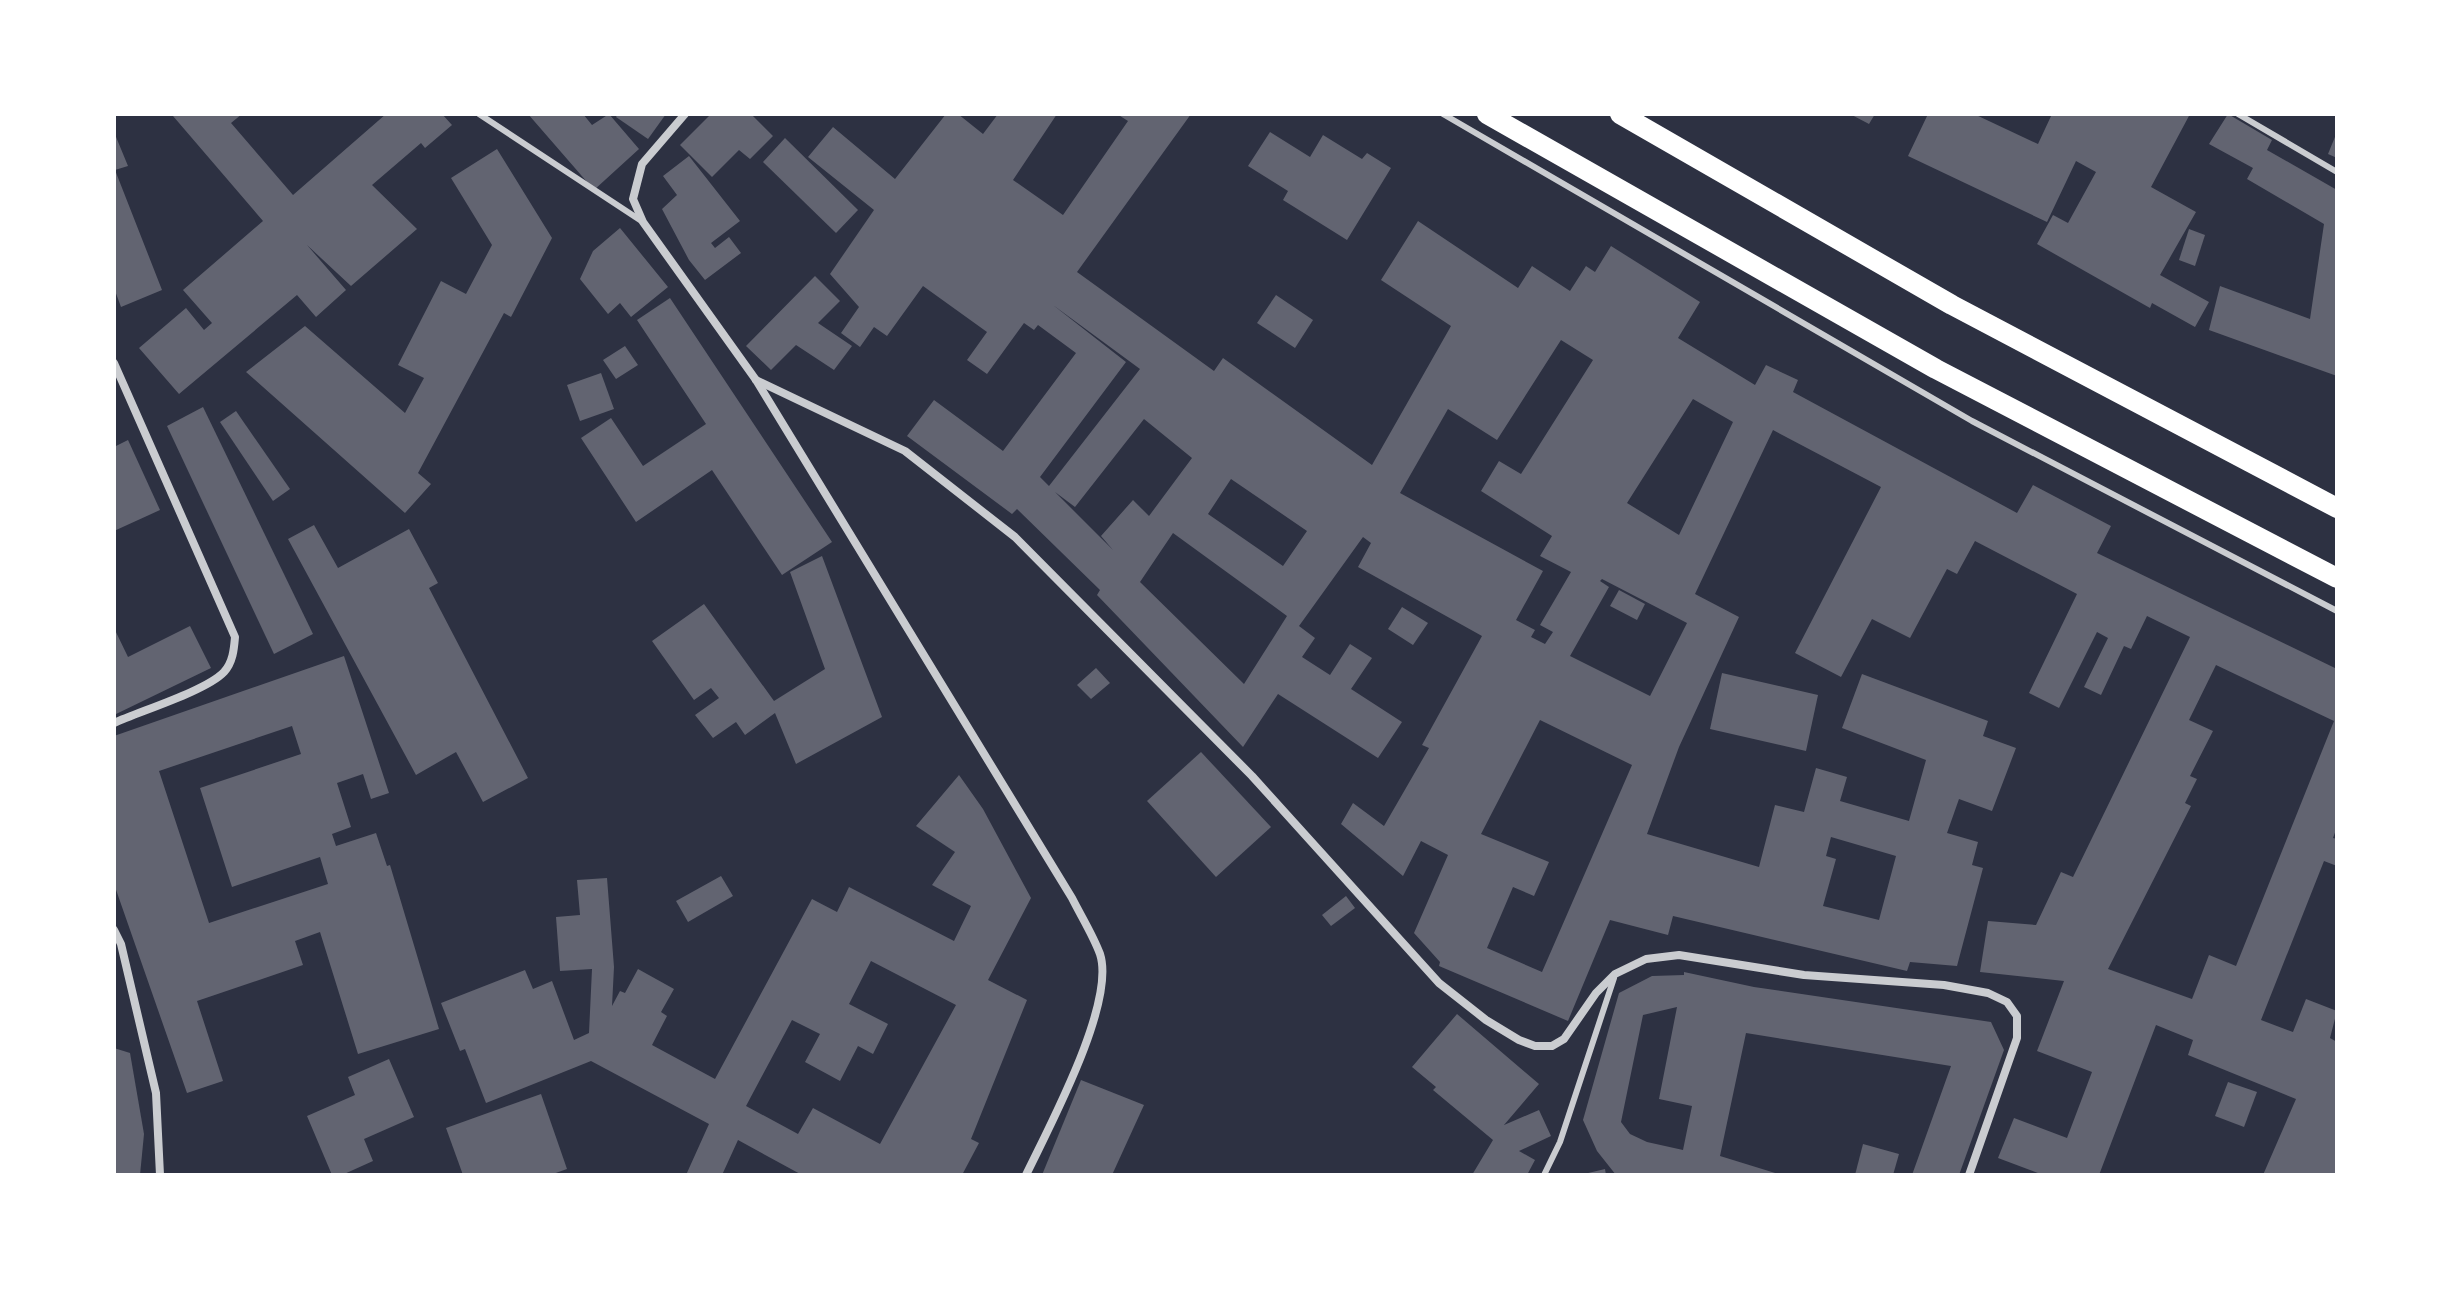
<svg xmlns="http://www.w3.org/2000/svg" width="2451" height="1289" viewBox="0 0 2451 1289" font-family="Jost,sans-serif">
<rect width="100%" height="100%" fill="#2d3142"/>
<g fill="#626471" fill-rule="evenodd">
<polygon points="176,114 242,114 231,123 293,195 386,114 442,114 452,125 425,148 421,143 372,185 417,229 351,286 307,245 346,290 316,317 297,295 179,394 139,348 186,308 204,330 212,323 183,290 263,221 173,116"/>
<polygon points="528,114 583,114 592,125 609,114 639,149 594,190"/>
<polygon points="618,114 666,114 648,139 616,117"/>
<polygon points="711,114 751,114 773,136 750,159 739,150 712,177 680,145"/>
<path d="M946 114H958L983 134 998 114H1057L1013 180 1063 215 1128 121 1117 114H1191L1077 272 1214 371 1223 358 1372 465 1451 326 1381 280 1418 221 1518 288 1532 266 1570 291 1586 266 1595 272 1611 246 1700 302 1678 338 1755 385 1766 365 1798 380 1793 392 2017 513 2033 485 2111 526 2097 553 2337 669V827L2333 838 2337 839V866L2324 861 2261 1020 2293 1032 2306 999 2337 1011 2330 1038 2337 1042V1175H2263L2296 1099 2188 1055 2193 1040 2156 1025 2099 1175H2043L1998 1158 2014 1118 2067 1138 2092 1072 2037 1051 2064 981 1980 972 1988 921 2036 925 2061 872 2073 877 2190 637 2147 616 2131 649 2124 646 2101 695 2084 687 2108 638 2097 632 2059 708 2029 693 2077 594 1975 541 1957 574 1947 569 1910 638 1872 619 1841 677 1795 653 1881 487 1773 430 1695 594 1739 617 1679 747 1647 834 1759 867 1775 805 1804 812 1816 768 1847 777 1840 801 1909 821 1926 760 1842 728 1862 674 1988 721 1983 736 2016 748 1992 811 1959 799 1947 833 1978 842 1972 865 1983 868 1957 966 1910 962 1907 971 1673 916 1668 935 1610 920 1568 1021 1439 966 1440 962 1414 933 1448 855 1421 841 1403 876 1341 824 1353 803 1384 826 1429 748 1422 745 1482 636 1358 567 1371 543 1363 537 1299 626 1315 638 1302 657 1330 675 1350 644 1372 658 1351 689 1402 722 1378 758 1278 694 1243 747 1097 595 1100 590 1017 509 1012 514 907 436 934 400 1003 451 1076 353 1038 325 1034 330 1024 323 987 374 967 360 987 332 923 286 887 336 874 327 860 347 841 333 859 307 830 274 874 210 808 157 833 127 895 179ZM1053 305 1140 369 1049 486 1040 477 1126 362ZM1561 340 1593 360 1521 474 1499 461 1481 491 1552 536 1540 556 1571 572 1540 625 1553 632 1545 644 1531 637 1535 630 1516 620 1543 571 1400 493 1448 409 1497 440ZM1693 399 1733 422 1679 535 1627 503ZM1144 419 1192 458 1149 516 1133 500 1101 536 1113 550 1055 492 1075 507ZM1231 479 1307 531 1283 566 1208 514ZM1173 533 1287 616 1244 684 1140 582ZM1602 579 1687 623 1650 696 1570 656 1609 587 1600 581ZM2216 665 2334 721 2236 966 2209 955 2192 999 2108 969 2191 806 2185 803 2197 779 2190 776 2213 731 2189 720ZM1540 720 1632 765 1542 972 1487 948 1513 887 1534 896 1549 862 1481 834ZM1831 837 1896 856 1879 920 1823 906 1836 859 1826 856Z"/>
<polygon points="1850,114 1875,114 1869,124"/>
<polygon points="1928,114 1974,114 2038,144 2052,114 2190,114 2151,187 2196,212 2160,275 2209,302 2195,327 2152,303 2150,308 2037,244 2053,215 2068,223 2096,172 2076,161 2047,222 1908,156"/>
<polygon points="2228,114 2272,140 2267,150 2337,190 2337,376 2209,330 2220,286 2310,319 2324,224 2247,179 2253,168 2209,144"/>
<polygon points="114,132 128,166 115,170 162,290 121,307 114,288"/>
<polygon points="1270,132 1310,157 1323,135 1362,159 1367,153 1391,168 1347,240 1283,200 1288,191 1248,166"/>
<polygon points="2337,132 2337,158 2328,154"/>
<polygon points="785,138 858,210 836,233 763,162"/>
<polygon points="497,149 552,238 511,317 504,313 418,473 431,484 405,513 246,372 305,326 405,413 424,378 398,365 441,281 466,294 492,245 451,178"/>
<polygon points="689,156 740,221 711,243 715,248 729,237 741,253 705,280 689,260 662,209 677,195 663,176"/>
<polygon points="620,228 668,287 631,317 620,303 608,314 580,279 593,251"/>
<polygon points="2189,229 2205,235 2195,266 2179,260"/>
<polygon points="815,276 840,301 818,323 852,346 834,370 796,345 771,370 746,346"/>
<polygon points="1276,295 1313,320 1295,348 1257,323"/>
<polygon points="670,298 832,542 782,575 712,470 636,522 581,438 611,418 643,466 706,424 637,320"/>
<polygon points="625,346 638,365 616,379 603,360"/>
<polygon points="601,373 614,409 580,421 567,385"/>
<polygon points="203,407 313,634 274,654 167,426"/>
<polygon points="236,411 290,489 273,501 220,422"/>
<polygon points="128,440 160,510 114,531 114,447"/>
<polygon points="314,525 338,568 409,529 438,583 429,588 528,778 483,802 456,752 416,775 288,539"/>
<polygon points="822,556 882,717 796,764 775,713 745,735 736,722 713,738 695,715 719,698 711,688 694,700 652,641 704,604 774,701 825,669 790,572"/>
<polygon points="1619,590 1645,604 1637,620 1610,606"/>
<polygon points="1402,607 1428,623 1413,645 1388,629"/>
<polygon points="190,626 211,668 114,715 114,628 128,657"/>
<path d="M344 656 389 793 371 799 363 774 337 783 351 827 332 834 336 846 376 833 387 866 390 865 439 1029 358 1054 320 932 295 941 303 965 197 1001 223 1081 187 1093 114 884V736ZM292 726 301 754 200 788 232 887 320 857 328 884 209 923 159 771Z"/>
<polygon points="1096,668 1110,683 1091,699 1077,685"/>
<polygon points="1722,673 1818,695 1806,751 1710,729"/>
<polygon points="1201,752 1271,827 1216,877 1147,801"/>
<path d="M959 775 983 809 1031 898 988 980 1027 1000 971 1139 979 1143 962 1175H802L738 1140 722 1175H686L709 1124 591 1061 486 1103 465 1049 460 1051 441 1003 525 970 533 989 552 981 574 1040 589 1033 592 969 560 971 556 917 580 915 577 880 607 878 614 967 612 1006 620 991 625 993 638 969 674 989 661 1012 667 1016 652 1045 715 1079 812 899 837 912 849 887 954 941 971 906 932 885 955 852 916 826ZM871 961 956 1005 880 1144 813 1108 798 1134 746 1106 792 1020 820 1034 805 1062 840 1081 858 1046 873 1054 888 1024 849 1004Z"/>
<polygon points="721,876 733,896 688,922 676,901"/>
<polygon points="1346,896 1355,908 1331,926 1322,915"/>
<path d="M1684 972 1754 987 1991 1022 2004 1050 1959 1175H1912L1951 1066 1746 1033 1720 1156 1782 1175H1616L1597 1151 1583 1120 1619 993 1652 976 1684 975ZM1677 1007 1659 1099 1692 1106 1683 1150 1647 1142 1630 1134 1621 1122 1643 1015Z"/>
<polygon points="1457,1014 1539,1084 1504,1125 1539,1110 1551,1136 1519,1151 1535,1160 1527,1175 1472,1175 1493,1140 1433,1090 1436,1087 1412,1067"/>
<polygon points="114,1048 130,1053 144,1134 140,1175 114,1175"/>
<polygon points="389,1059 414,1117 364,1139 373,1161 342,1175 332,1175 307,1116 355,1095 348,1077"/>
<polygon points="1081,1080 1144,1105 1112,1175 1042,1175"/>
<polygon points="2228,1082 2257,1092 2244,1127 2215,1116"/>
<polygon points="541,1094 567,1169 550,1175 463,1175 446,1128"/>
<polygon points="1863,1144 1899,1154 1893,1175 1855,1175"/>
<polygon points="1605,1169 1606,1175 1584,1175 1584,1174"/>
</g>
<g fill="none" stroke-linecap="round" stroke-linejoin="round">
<g stroke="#caccd0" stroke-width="6">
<polyline points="479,114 643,222"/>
<polyline points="1443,114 1972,421 2337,611"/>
<polyline points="2238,114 2337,172"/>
<polyline points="1544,1175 1560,1142 1614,978"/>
</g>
<g stroke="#caccd0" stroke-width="8">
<path d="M685 114 642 164 633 199 643 222 756 380 1072 898C1081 916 1093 935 1100 954 1116 1003 1049 1127 1026 1175"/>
<path d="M114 363 235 637C234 649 233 662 224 672 206 691 140 711 114 723"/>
<polyline points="756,380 905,451 1015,537 1252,776 1439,983 1486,1020 1519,1040 1535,1046 1552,1046 1564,1039 1596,993 1615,974 1646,959 1679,955 1804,975 1944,985 1988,993 2007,1002 2017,1016 2017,1038 1969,1175"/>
<polyline points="114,930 121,944 156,1093 160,1175"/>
</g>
<g stroke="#fff" stroke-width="20">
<polyline points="1487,114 1936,369 2337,578"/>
<polyline points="1620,114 1952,305 2337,508"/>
</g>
</g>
<rect width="2451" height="1289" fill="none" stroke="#ffffff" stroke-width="232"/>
</svg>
